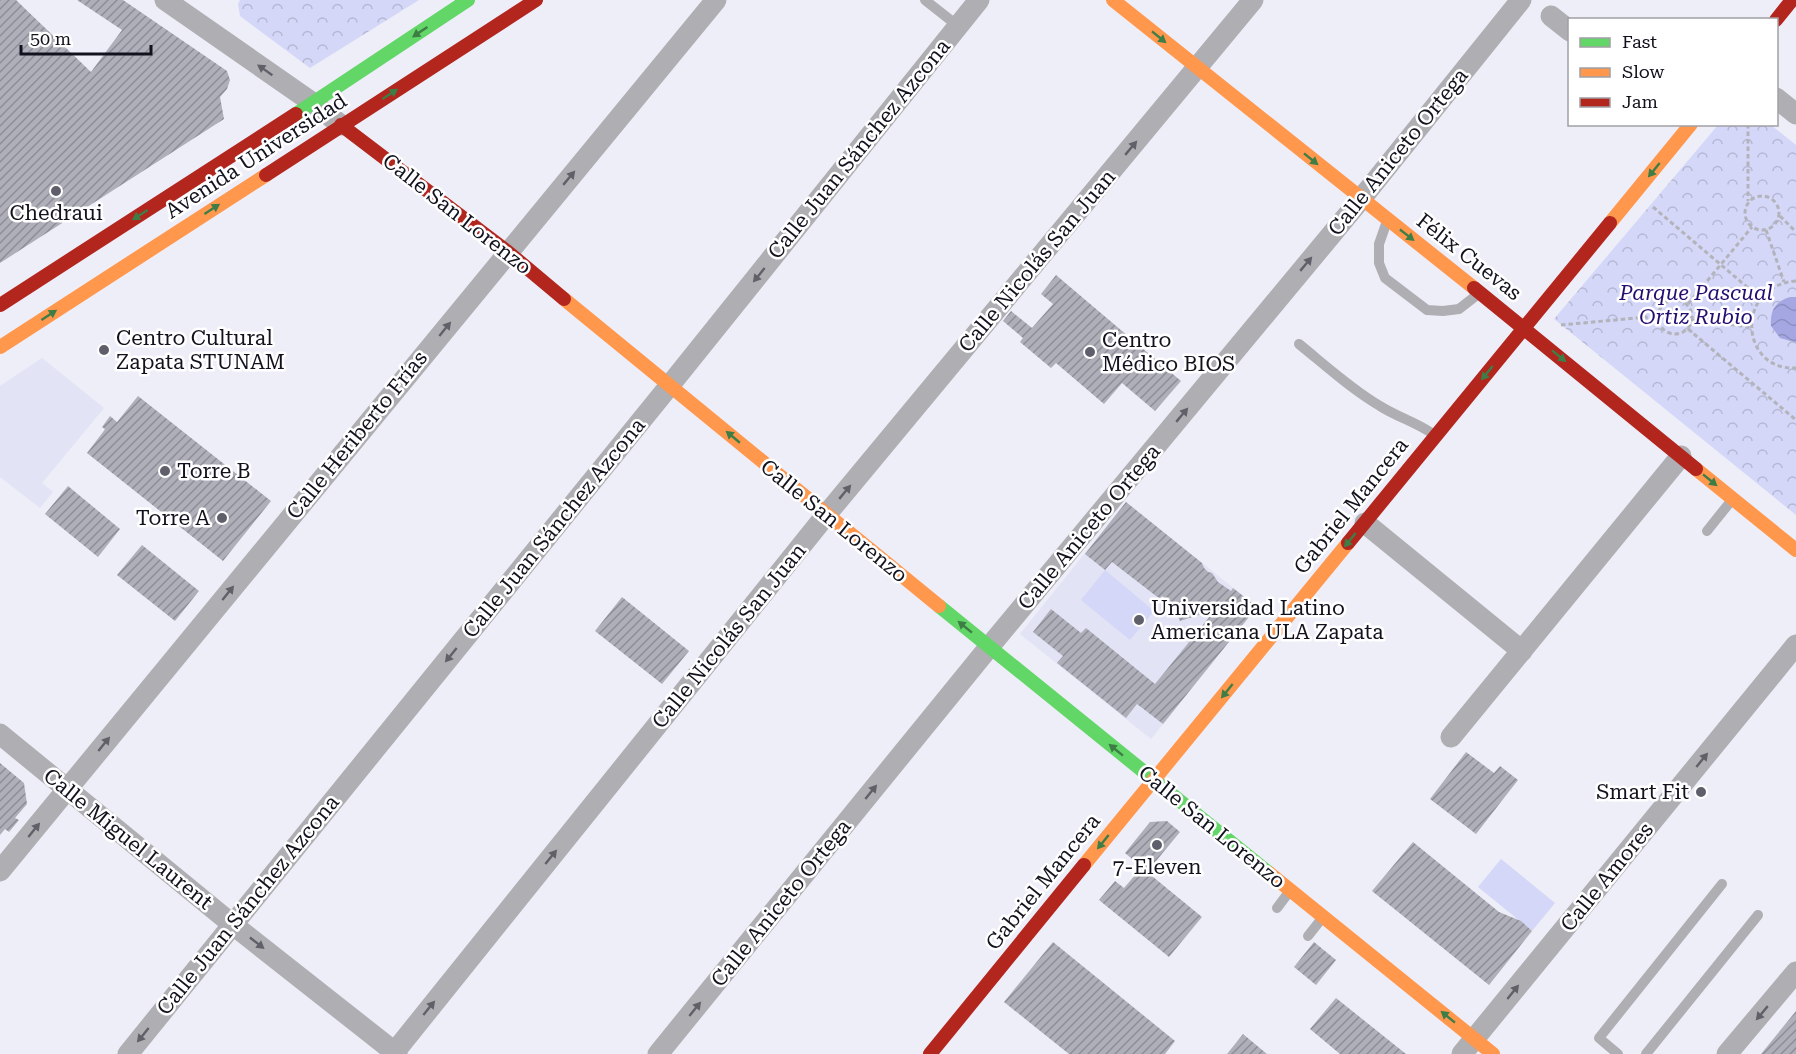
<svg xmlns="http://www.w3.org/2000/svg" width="1796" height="1054" viewBox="0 0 1796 1054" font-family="'Roboto Serif',serif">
<defs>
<pattern id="park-crowns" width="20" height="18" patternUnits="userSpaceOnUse" patternTransform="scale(1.5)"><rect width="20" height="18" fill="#d4d7f7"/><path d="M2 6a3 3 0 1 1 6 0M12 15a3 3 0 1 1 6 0" fill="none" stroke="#b5b8d3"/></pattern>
<pattern id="water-waves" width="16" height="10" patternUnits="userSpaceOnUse" patternTransform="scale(1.5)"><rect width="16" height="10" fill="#a5a7e3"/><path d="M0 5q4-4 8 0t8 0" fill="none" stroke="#8d8fc2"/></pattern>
<pattern id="building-hatch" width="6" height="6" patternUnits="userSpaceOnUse" patternTransform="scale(1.5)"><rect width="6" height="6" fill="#aeafb9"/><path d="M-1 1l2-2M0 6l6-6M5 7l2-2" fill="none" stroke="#8c8d96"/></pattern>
</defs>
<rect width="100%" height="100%" fill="#edeef8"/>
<g fill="#e2e3f5">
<polygon points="42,358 104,408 42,483 53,492 40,508 0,477 0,386"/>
<polygon points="1126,502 1257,607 1151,739 1020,634"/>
</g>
<g fill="#d4d7f7">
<polygon points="1105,570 1154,611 1130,640 1081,600"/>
<polygon points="1501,859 1555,903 1532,931 1478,887"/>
</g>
<g fill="url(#park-crowns)">
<polygon points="240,0 419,0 310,68 240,16 238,4"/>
<polygon points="1718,125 1771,125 1796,145 1796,515 1554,319"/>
</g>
<path fill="url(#water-waves)" d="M1790 297H1796V342H1794L1780 338 1771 326C1770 310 1775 302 1790 297Z"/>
<g fill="url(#building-hatch)">
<polygon points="0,0 16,0 91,72 122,30 77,0 123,0 227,71 230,80 227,89 220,97 224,119 0,263"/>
<polygon points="1056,275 1181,381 1155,411 1122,383 1104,404 1056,363 1051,368 1020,342 1023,338 1003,321 1011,311 1032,328 1053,304 1041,294"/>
<polygon points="138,396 271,501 223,561 87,453 103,432 105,429 102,427 110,416 117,422"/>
<polygon points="68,486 120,529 98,557 45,514"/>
<polygon points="1126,502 1202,563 1204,568 1208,572 1212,573 1218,582 1231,591 1233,588 1257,607 1163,724 1137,704 1126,718 1057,663 1063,656 1033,632 1051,609 1081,633 1086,628 1155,684 1215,610 1180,621 1174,607 1162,596 1160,599 1112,562 1105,570 1085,554"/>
<polygon points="142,545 199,591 175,621 117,575"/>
<polygon points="622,597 689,651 662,684 595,631"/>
<polygon points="1466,752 1494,773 1500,766 1518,780 1476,834 1430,799"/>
<polygon points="0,763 24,783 27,804 15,818 19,820 9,832 5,829 0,835"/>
<polygon points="1167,821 1180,832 1147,872 1202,917 1169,957 1099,900 1115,881 1124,888 1142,867 1125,853 1150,822"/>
<polygon points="1413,842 1499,912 1521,921 1532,931 1489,985 1372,891"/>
<polygon points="1053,942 1175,1041 1165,1054 1069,1054 1004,1002"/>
<polygon points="1314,942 1336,960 1316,985 1294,967"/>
<polygon points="1336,998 1406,1054 1340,1054 1310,1029"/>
<polygon points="1796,1011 1796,1054 1761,1054"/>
<polygon points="1243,1034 1267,1054 1227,1054"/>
</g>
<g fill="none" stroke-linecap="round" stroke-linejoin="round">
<g stroke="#b3b4bb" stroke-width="3" stroke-dasharray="4.5 3" stroke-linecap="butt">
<polyline points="1748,124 1748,201"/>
<circle cx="1762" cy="213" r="17"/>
<polyline points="1653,207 1760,298"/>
<polyline points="1780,216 1796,232"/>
<polyline points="1766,230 1784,282"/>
<path d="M1796 281C1734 286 1740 371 1796 368"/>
<circle cx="1675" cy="317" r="17"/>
<polyline points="1688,304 1752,227"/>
<polyline points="1693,320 1751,327"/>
<polyline points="1561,325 1658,316"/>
<polyline points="1688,329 1796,420"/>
</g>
<g stroke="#aeaeb3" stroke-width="10">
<polyline points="925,0 958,26"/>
<polyline points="1386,224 1379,244 1379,263 1385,278 1427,310 1443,311 1459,309 1477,295"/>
<path d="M1299 344C1325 365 1351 389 1380 406 1397 417 1416 422 1433 434"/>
<polyline points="1707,531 1731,501"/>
<polyline points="1277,908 1289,892"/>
<polyline points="1308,936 1323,917"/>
<polyline points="1618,1054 1599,1038 1722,884"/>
<polyline points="1646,1054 1758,915"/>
</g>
<g stroke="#aeaeb3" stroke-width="21">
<polyline points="165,0 313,103 341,125"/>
<polyline points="1551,16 1570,31"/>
<polyline points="1776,98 1796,114"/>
<polyline points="1365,523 1522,651"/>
<polyline points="0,734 232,924 397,1054"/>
<polyline points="1451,737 1681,456"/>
<polyline points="0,871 716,0"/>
<polyline points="128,1054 670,385 979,0"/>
<polyline points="393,1054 826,515 1253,0"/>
<polyline points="658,1054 989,647 1361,199 1521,0"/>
<polyline points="1462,1054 1796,645"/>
<polyline points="1727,1054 1796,972"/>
</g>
<g stroke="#63d668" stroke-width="14">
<polyline points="296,114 468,0"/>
<polyline points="939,606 1269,873"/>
</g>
<g stroke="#ff974d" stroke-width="14">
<polyline points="1113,0 1474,288"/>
<polyline points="1610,223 1691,124"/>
<polyline points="564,299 939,606"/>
<polyline points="0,347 266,175"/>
<polyline points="1696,469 1796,550"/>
<polyline points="1084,865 1348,543"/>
<polyline points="1269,873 1493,1054"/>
</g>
<g stroke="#b3261e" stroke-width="14">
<polyline points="1776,20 1792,0"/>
<polyline points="341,125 508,252 564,299"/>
<polyline points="266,175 536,0"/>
<polyline points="1474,288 1696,469"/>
<polyline points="0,305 296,114"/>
<polyline points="1348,543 1610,223"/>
<polyline points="930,1054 1084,865"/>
</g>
</g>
<defs><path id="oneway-solid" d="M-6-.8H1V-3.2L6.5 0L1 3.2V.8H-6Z" transform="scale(1.5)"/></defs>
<g fill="#3e7e46">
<use href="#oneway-solid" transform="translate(420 32) rotate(146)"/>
<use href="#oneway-solid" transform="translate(1159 37) rotate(39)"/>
<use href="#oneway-solid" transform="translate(390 94) rotate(-33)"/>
<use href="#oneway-solid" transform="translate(1311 159) rotate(39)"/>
<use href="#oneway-solid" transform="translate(1654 170) rotate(129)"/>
<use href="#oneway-solid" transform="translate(212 209) rotate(-33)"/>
<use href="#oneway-solid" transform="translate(140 215) rotate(147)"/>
<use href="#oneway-solid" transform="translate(1407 235) rotate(38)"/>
<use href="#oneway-solid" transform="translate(49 315) rotate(-33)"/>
<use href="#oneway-solid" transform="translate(1559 356) rotate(39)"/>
<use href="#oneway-solid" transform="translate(1487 373) rotate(129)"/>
<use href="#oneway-solid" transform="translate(733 437) rotate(-140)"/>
<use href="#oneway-solid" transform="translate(1710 480) rotate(39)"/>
<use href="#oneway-solid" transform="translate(1350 540) rotate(129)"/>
<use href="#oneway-solid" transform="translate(965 627) rotate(-141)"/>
<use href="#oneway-solid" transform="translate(1227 691) rotate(129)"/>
<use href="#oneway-solid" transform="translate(1116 750) rotate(-141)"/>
<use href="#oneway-solid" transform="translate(1103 842) rotate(129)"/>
<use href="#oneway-solid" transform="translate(1448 1017) rotate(-141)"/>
</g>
<g fill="#606068">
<use href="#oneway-solid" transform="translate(265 70) rotate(-145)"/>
<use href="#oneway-solid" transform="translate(1131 148) rotate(-50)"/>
<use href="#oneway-solid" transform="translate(569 178) rotate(-50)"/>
<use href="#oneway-solid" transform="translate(1306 264) rotate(-50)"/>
<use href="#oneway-solid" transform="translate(759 275) rotate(129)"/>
<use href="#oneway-solid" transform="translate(445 329) rotate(-51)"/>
<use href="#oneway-solid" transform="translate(1182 415) rotate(-50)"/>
<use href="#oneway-solid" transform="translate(845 492) rotate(-50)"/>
<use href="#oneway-solid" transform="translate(228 593) rotate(-51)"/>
<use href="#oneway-solid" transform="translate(451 655) rotate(129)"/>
<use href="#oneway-solid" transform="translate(104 744) rotate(-51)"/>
<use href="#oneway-solid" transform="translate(1702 760) rotate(-51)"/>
<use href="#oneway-solid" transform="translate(871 792) rotate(-51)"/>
<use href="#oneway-solid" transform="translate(34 830) rotate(-51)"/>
<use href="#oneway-solid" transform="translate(551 857) rotate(-51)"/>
<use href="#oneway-solid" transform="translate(257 943) rotate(38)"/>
<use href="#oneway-solid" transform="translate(1513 992) rotate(-51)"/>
<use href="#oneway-solid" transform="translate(429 1008) rotate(-51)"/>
<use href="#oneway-solid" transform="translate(695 1009) rotate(-51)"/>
<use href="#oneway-solid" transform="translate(1762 1013) rotate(130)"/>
<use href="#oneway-solid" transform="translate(143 1035) rotate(129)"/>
</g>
<g fill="#5e5f6a" stroke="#fff" stroke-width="2">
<circle cx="56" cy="191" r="6"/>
<circle cx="104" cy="350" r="6"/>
<circle cx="1090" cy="352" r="6"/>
<circle cx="165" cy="471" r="6"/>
<circle cx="222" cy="518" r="6"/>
<circle cx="1139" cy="620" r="6"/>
<circle cx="1701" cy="792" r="6"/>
<circle cx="1157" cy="845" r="6"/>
</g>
<g text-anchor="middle" stroke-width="5" stroke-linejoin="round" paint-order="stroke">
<g font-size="21" fill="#11121d" stroke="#fff">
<text transform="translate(859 149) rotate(-51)" y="7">Calle Juan Sánchez Azcona</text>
<text transform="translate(1398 152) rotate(-51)" y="7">Calle Aniceto Ortega</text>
<text transform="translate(256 156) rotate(-33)" y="7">Avenida Universidad</text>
<text transform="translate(457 214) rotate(38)" y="7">Calle San Lorenzo</text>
<text transform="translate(1469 257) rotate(38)" y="7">Félix Cuevas</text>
<text transform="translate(1037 261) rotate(-50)" y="7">Calle Nicolás San Juan</text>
<text transform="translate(357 435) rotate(-51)" y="7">Calle Heriberto Frías</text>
<text transform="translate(1351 506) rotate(-51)" y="7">Gabriel Mancera</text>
<text transform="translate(834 521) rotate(39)" y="7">Calle San Lorenzo</text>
<text transform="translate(1089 527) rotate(-50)" y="7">Calle Aniceto Ortega</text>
<text transform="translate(554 528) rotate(-51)" y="7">Calle Juan Sánchez Azcona</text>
<text transform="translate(729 636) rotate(-51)" y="7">Calle Nicolás San Juan</text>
<text transform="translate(1212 827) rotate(39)" y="7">Calle San Lorenzo</text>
<text transform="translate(128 839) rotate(39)" y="7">Calle Miguel Laurent</text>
<text transform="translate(1607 877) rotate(-51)" y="7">Calle Amores</text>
<text transform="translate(1043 882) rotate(-51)" y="7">Gabriel Mancera</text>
<text transform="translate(781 903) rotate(-51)" y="7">Calle Aniceto Ortega</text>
<text transform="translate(248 905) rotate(-51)" y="7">Calle Juan Sánchez Azcona</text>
</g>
<g font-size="21" fill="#11121d" stroke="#fff" text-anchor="start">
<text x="56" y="220" text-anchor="middle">Chedraui</text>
<text x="116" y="345">Centro Cultural<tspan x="116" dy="24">Zapata STUNAM</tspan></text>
<text x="1102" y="347">Centro<tspan x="1102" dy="24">Médico BIOS</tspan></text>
<text x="177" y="478">Torre B</text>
<text x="210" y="525" text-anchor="end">Torre A</text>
<text x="1151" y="615">Universidad Latino<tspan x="1151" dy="24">Americana ULA Zapata</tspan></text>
<text x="1689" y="799" text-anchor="end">Smart Fit</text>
<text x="1157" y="874" text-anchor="middle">7-Eleven</text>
</g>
<g font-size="21" font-style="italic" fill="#250d70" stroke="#fff">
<text x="1696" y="300">Parque Pascual<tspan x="1696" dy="24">Ortiz Rubio</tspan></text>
</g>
</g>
<rect x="1568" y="18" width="210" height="108" fill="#ffffff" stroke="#a0a0a5" stroke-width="1.5"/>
<rect x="1580" y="38" width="30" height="9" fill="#63d668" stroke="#a0a0a5" stroke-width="1.5"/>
<text x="1622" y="48" font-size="18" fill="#11121d">Fast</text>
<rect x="1580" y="68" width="30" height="9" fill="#ff974d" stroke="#a0a0a5" stroke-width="1.5"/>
<text x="1622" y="78" font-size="18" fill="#11121d">Slow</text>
<rect x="1580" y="98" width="30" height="9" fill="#b3261e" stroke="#a0a0a5" stroke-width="1.5"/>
<text x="1622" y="108" font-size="18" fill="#11121d">Jam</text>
<path d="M21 45v9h130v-9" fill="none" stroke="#11121d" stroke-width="3"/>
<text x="30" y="45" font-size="18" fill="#11121d" stroke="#ffffff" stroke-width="4.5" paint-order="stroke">50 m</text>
</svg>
